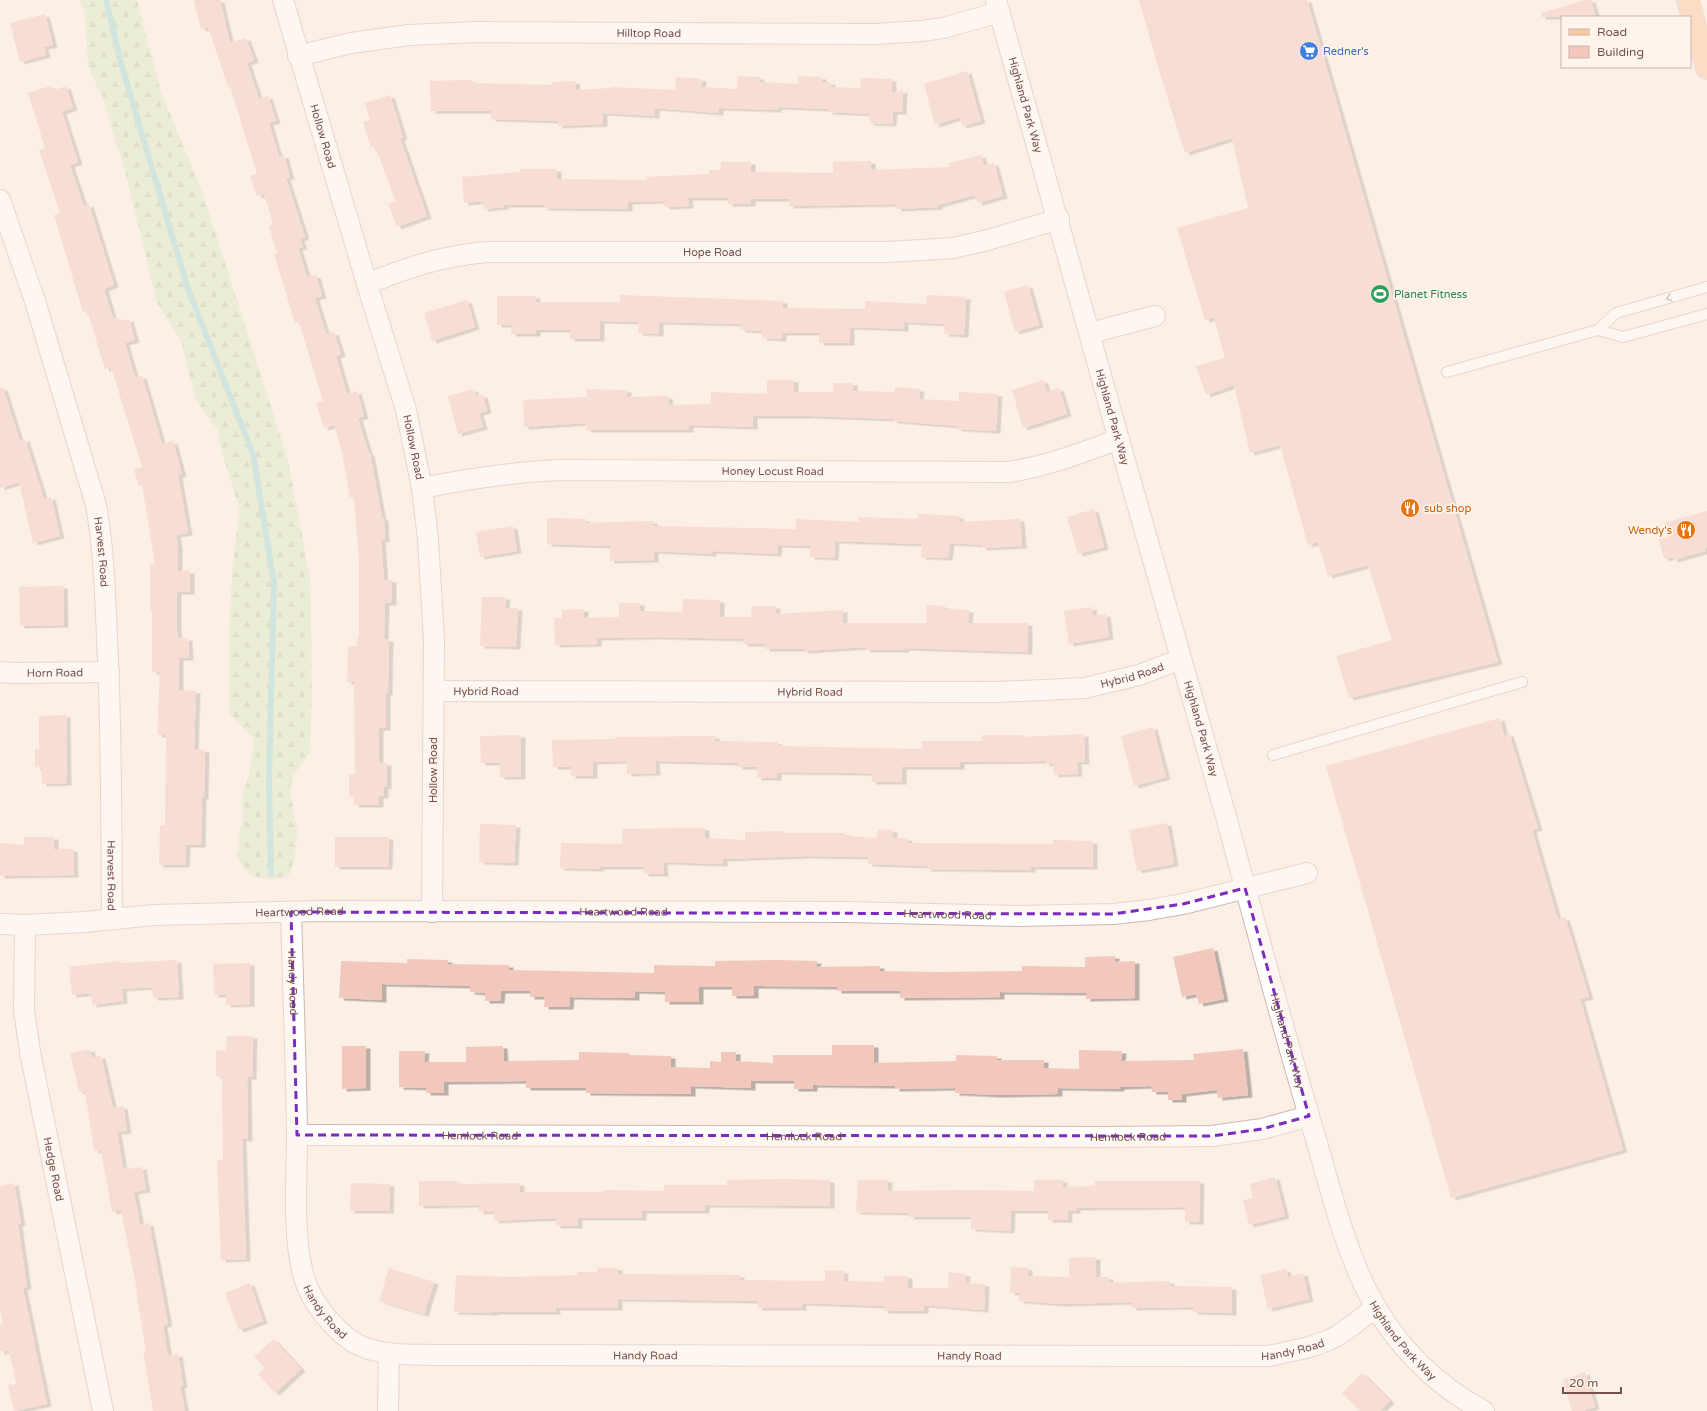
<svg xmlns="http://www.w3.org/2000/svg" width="1707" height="1411" viewBox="0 0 1707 1411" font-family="'Varela Round',sans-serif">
<defs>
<pattern id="forest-firs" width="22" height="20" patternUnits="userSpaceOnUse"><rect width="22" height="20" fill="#daeac3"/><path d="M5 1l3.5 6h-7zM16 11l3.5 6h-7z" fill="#bfcaa9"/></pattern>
<filter id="shadow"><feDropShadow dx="4.5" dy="2.5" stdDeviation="0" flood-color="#0004"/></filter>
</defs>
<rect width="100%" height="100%" fill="#fcefe5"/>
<polygon fill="url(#forest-firs)" points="80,0 137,0 161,92 203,194 288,460 310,578 312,690 310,752 293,776 290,790 298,834 294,860 289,875 279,879 264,879 248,874 237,857 240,829 243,818 241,801 250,771 254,738 229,714 229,632 233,560 240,510 222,453 218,430 196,401 181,341 157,303 125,171 102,97 88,67 85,16"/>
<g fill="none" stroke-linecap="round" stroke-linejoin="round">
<polyline stroke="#a0d8d6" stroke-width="6" points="106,0 122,67 188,289 253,454 274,583 269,780 271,874"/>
</g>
<g fill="#f2c8bd" filter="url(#shadow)">
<polygon points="194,0 220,0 230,43 246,38 254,60 247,63 259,99 268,96 276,121 269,123 279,157 284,155 290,177 286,178 305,237 300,239 303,247 298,248 307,277 316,275 322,296 315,298 326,334 334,332 341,354 336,356 347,394 357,391 364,416 358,418 369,454 370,453 382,518 384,518 385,539 381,540 384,580 392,580 392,603 385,603 384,639 389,639 388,693 386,693 386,728 379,728 379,763 387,763 387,787 384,786 384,796 379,796 379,805 354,805 354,796 349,796 349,774 355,774 354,682 347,682 348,646 357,646 357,638 359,638 359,560 354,497 350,498 342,452 334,425 324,428 316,403 323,401 299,322 295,323 274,254 277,253 269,226 273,224 264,194 257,196 250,176 257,174 230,86 228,87 208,27 201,29"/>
<polygon points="1139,0 1307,0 1498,662 1349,698 1336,656 1392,640 1368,565 1328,576 1318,542 1308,545 1280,445 1250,453 1234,385 1206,395 1196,366 1225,358 1214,317 1205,320 1177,228 1248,208 1232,138 1185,153 1161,77"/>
<polygon points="1585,0 1591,0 1596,17 1541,17 1541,13"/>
<polygon points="45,14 53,45 44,47 46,55 20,62 10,23"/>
<polygon points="967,71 981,121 962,126 960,117 935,125 924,84"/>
<polygon points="738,76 760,77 760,82 798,84 798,76 822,77 822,82 831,82 831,87 860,88 861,78 892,79 892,93 903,90 902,112 893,112 892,124 869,123 870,114 828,112 828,109 778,107 777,110 719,108 719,113 655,108 655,116 603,113 603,124 558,126 558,121 491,119 491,111 431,111 430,81 471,80 471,83 552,85 552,82 575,81 576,90 611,88 611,87 675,90 676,77 702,79 701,87 737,89"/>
<polygon points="50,86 52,91 66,86 73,108 62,112 78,162 70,165 84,206 89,204 114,285 104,289 113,318 117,317 118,322 129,319 135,340 125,343 135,378 142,376 162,444 173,441 182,474 178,475 188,533 176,535 178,546 178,571 190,571 190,592 177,592 177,630 178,638 188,638 189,658 179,658 179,690 196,691 194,749 205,750 204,797 202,797 201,845 186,845 185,865 159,865 160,825 165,825 166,735 157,735 160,672 152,672 152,611 150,611 150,564 155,564 142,485 139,486 134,470 142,467 111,367 105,369 87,310 83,312 54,215 60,213 39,150 45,148 28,93"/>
<polygon points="390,95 403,137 400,138 427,216 397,227 388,204 396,202 375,146 371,148 363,122 370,120 365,103"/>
<polygon points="981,155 984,166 994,163 1003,196 978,203 975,195 938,205 938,207 897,209 896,204 789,206 789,199 751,199 751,204 728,204 728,198 688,198 689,206 665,207 664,201 628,202 628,209 544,208 544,205 504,205 504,207 484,209 483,201 464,203 462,177 520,172 520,169 557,169 557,179 647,180 646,177 709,174 709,170 721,170 721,162 751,162 751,172 833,173 833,162 871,161 871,170 950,167 949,163"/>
<polygon points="1028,285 1039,325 1015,332 1004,292"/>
<polygon points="620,295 783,301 783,308 865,309 865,301 926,304 927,295 966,297 964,335 944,334 945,324 904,322 904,329 850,327 850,343 819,343 819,333 782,333 782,339 762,338 763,331 741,330 741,324 659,322 659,334 638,333 639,322 600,321 600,339 570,339 570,330 536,330 536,334 511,334 511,325 497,325 497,296 536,296 536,302 620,302"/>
<polygon points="467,300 475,327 432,341 424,313"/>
<polygon points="767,380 794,380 794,392 833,392 834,383 853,383 853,391 895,392 895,387 920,389 919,399 959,401 959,392 998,394 996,431 957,429 957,426 893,421 893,419 812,416 753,416 753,427 689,425 689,430 586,430 587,423 524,427 523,400 587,397 587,389 627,390 627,397 668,396 669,405 711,404 711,392 767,394"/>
<polygon points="1043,380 1047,392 1059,388 1067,414 1023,428 1012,390"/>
<polygon points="0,388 3,388 20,441 25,439 44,499 51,497 60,536 33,543 19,482 0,488"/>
<polygon points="473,389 476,396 483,395 487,411 479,413 483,427 458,434 448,396"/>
<polygon points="1094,509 1104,547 1078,554 1067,517"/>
<polygon points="1707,511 1707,547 1705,548 1705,551 1674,560 1672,557 1664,559 1659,540 1667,537 1664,523"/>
<polygon points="918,514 959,516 959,522 1020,519 1022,546 982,548 982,545 950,543 948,558 921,557 922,544 835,541 834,558 810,557 810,546 778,545 777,554 712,551 712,554 654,551 654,560 610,561 610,546 547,544 547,518 586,519 586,523 653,521 653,526 796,529 796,519 859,522 859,517 918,519"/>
<polygon points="513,526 517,551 480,557 476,532"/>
<polygon points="63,586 64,625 20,626 19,587"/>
<polygon points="482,597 506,597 505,608 518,608 516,647 480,646"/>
<polygon points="683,599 720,600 720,617 751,617 752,606 776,606 776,614 843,610 843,623 926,623 927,605 945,606 945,609 969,610 968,623 1028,623 1028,652 905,648 905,650 866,650 865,647 804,651 804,649 765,649 765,644 743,644 743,639 658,637 597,638 597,644 555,645 554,618 562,618 562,610 584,609 584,618 619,617 619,603 640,603 640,611 682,612"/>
<polygon points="1092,607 1093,616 1106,614 1109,637 1069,644 1064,611"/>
<polygon points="66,715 67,783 42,784 41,766 35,767 35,749 39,749 39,716"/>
<polygon points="1500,718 1504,736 1509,733 1538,828 1532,830 1558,920 1565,917 1589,997 1580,999 1623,1150 1451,1198 1326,766"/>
<polygon points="1153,727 1166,777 1134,786 1121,736"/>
<polygon points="1084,734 1085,762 1077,762 1078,774 1054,775 1053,763 1045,764 1045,761 960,762 960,767 902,767 902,782 872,782 872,774 861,773 777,772 777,778 757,778 757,767 738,767 738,763 655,761 656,773 627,774 627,761 593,762 593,776 571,776 571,767 553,767 552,740 615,739 615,737 715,736 715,741 778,742 778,746 922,749 922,741 982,741 982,735 1022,735 1022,737"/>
<polygon points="521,735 521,777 500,777 500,763 481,763 480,736"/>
<polygon points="1167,823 1174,864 1137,871 1129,830"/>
<polygon points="480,824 516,825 514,863 479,862"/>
<polygon points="681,828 705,828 705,838 745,840 745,832 785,831 786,833 845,833 845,836 877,838 877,829 893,830 893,838 908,838 907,843 1053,844 1053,840 1093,841 1093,867 1031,867 1031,870 927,869 927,866 868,864 868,857 807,856 723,859 723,864 663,862 664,874 644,874 644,867 600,867 599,869 560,868 561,843 622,844 622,829"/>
<polygon points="24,837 54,837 54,849 73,849 74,875 0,876 0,843 24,845"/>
<polygon points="335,837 389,837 388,867 335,867"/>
<polygon points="1213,948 1224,999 1199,1004 1196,994 1182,997 1173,957"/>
<polygon points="1115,956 1115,962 1135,961 1135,998 1086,999 1086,993 1000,992 1000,997 900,998 900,991 837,991 837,987 754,986 754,996 732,996 732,987 699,987 699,1002 665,1002 665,992 635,991 635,998 570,997 569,1007 544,1007 545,997 530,997 530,991 501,991 500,1001 485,1001 485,993 470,992 470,986 382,984 382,1000 339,998 341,961 407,963 407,959 448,960 447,964 509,965 509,970 654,973 654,965 715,966 715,961 776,960 817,961 816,967 880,966 880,971 939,972 1022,971 1022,966 1085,967 1085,957"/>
<polygon points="177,960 179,997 153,998 152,987 122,989 123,1001 92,1005 91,993 72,995 69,967 119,961 119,963"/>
<polygon points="250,963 250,1004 226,1005 226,995 214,995 213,964"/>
<polygon points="227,1036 253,1036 252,1077 247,1077 248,1139 242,1139 246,1259 221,1260 217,1160 223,1160 222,1077 216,1076 216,1050 226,1051"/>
<polygon points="832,1045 874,1045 874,1063 956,1061 956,1055 997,1056 997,1060 1044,1060 1044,1068 1079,1069 1079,1050 1122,1051 1121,1061 1194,1060 1193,1054 1243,1049 1248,1095 1218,1098 1217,1090 1182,1094 1182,1100 1168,1100 1168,1092 1152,1092 1151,1086 1120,1087 1120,1089 1058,1088 1058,1094 996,1095 955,1093 955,1088 895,1089 895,1086 813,1085 813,1089 794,1089 794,1081 751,1081 751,1088 691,1086 691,1094 586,1093 586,1088 526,1088 526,1081 444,1082 444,1093 426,1093 426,1088 399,1087 399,1051 425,1051 424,1062 466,1062 466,1047 503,1046 504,1061 579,1060 579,1052 629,1053 629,1055 671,1056 671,1067 710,1068 710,1061 721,1062 721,1052 736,1052 736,1061 773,1063 773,1055 832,1055"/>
<polygon points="342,1046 366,1046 366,1088 342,1089"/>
<polygon points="90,1049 92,1058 101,1056 113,1108 123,1106 127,1131 117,1132 123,1168 130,1167 130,1169 142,1167 146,1190 134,1192 140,1225 149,1223 168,1324 163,1325 168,1356 178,1354 183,1385 180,1386 185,1411 153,1411 143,1351 146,1351 136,1290 137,1290 121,1210 112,1212 101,1150 94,1151 85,1091 79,1092 70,1053"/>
<polygon points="1275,1177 1285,1216 1249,1225 1243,1200 1253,1198 1250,1184"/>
<polygon points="786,1179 830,1180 830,1206 705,1205 705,1211 642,1211 642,1218 578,1218 578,1226 556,1226 556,1218 494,1221 494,1211 479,1212 479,1205 419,1206 419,1181 458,1181 458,1184 520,1183 520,1192 603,1192 603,1190 664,1191 664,1185 727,1185 727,1180"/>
<polygon points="858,1180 888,1180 888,1191 972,1190 1034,1191 1034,1180 1063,1180 1063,1187 1095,1186 1095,1181 1200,1181 1199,1222 1185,1222 1185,1207 1076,1208 1076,1211 1068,1211 1068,1220 1048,1220 1048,1211 1011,1211 1010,1231 971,1229 971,1217 909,1217 910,1213 856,1212"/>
<polygon points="14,1183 21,1223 18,1224 27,1287 23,1288 47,1404 15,1411 14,1411 8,1385 16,1384 9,1350 0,1352 0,1324 3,1323 0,1308 0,1186"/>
<polygon points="351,1183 390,1184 389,1211 350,1211"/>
<polygon points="1096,1257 1096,1277 1109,1277 1109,1283 1170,1281 1170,1286 1232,1287 1232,1313 1193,1312 1193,1307 1132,1308 1132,1302 1062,1304 1019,1301 1019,1293 1010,1293 1011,1267 1028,1268 1028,1276 1069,1277 1069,1258"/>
<polygon points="389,1268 434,1282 424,1314 379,1301"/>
<polygon points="597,1268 618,1268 618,1274 740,1275 740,1280 825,1281 825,1270 844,1271 844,1281 884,1282 884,1276 908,1276 908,1288 948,1288 949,1272 966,1274 965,1283 985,1284 984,1310 924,1305 924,1311 884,1311 884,1306 802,1303 802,1308 758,1308 758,1301 618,1299 618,1308 556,1308 556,1312 494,1312 494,1313 454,1312 456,1275 513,1277 577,1275 577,1272 597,1272"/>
<polygon points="1286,1269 1288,1277 1303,1273 1309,1299 1268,1309 1260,1275"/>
<polygon points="250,1283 263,1321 239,1330 225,1293"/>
<polygon points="273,1339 301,1369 275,1393 258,1374 265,1368 254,1357"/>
<polygon points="1585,1372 1595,1407 1583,1411 1572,1411 1563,1380"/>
<polygon points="1362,1373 1390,1401 1380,1411 1360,1411 1342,1393"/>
</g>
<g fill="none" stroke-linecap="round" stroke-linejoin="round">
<defs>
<g id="lane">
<polyline points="1598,330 1623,337 1707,314"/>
<polyline points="1447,372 1598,330 1616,313 1707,287"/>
<polyline points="1273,755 1522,682"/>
</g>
<g id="street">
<path id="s1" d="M283 0 367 284 406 410 422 488 428 539 434 641 432 912"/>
<path id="s2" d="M996 0C1038 146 1078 293 1119 440 1154 567 1192 693 1227 820 1256 928 1285 1036 1317 1143 1331 1191 1343 1241 1365 1287 1390 1339 1432 1384 1484 1411"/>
<path id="s3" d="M298 56 351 43 409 35 477 32 876 34 922 31 943 28 1000 12"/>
<path id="s4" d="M0 200 35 301 96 505C104 549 105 594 107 638 112 732 111 825 112 918"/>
<path id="s5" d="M367 284C409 267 441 256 487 252H888L953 248 988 240 1059 219"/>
<polyline points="1090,333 1155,316"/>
<path id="s6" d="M422 488C468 479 513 472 560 470L1009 472C1047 466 1082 453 1119 439"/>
<path id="s7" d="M0 672 14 673 109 672"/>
<path id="s8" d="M434 691 998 692 1085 688 1139 675 1181 659"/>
<path id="s9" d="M291 912C293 986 296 1061 297 1135 297 1178 292 1237 304 1277 310 1299 327 1321 345 1336 370 1358 409 1354 440 1355L1269 1356C1291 1351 1313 1348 1333 1338 1348 1330 1362 1318 1376 1307"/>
<path id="s10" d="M0 924 25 925 85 922 154 915 322 911 846 912 1018 916 1113 914 1149 910 1183 904 1307 873"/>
<path id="s11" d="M25 925 24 1010 30 1052 103 1411"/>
<path id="s12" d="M297 1135 1102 1137 1212 1136 1262 1129 1309 1116"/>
<polyline points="388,1411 389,1353"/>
</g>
<polyline id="primary" points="1688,0 1707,68"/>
</defs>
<use href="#lane" stroke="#d0b7ae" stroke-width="12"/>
<use href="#street" stroke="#d0b7ae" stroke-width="22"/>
<use href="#primary" stroke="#d8cecc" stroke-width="24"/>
<use href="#lane" stroke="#fff" stroke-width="10"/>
<use href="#street" stroke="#fff" stroke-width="20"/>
<use href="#primary" stroke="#fbc79e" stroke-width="22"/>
</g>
<defs><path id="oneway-chevron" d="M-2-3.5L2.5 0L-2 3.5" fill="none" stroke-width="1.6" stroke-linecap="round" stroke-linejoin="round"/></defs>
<use stroke="#ac9792" href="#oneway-chevron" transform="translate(1669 298) rotate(164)"/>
<path d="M0 0H1707V1411H0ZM1245 888 1309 1116 1262 1129 1212 1136 297 1135 291 912 1113 914 1183 904Z" fill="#fcefe5" fill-opacity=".55" fill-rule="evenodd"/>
<path fill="none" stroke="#7b2cbf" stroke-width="3" stroke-dasharray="8 5" stroke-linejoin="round" d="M1245 888 1309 1116 1262 1129 1212 1136 297 1135 291 912 1113 914 1183 904Z"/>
<defs>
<symbol id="supermarket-disc" viewBox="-11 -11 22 22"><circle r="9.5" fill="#3f7fe0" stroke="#fff4eb"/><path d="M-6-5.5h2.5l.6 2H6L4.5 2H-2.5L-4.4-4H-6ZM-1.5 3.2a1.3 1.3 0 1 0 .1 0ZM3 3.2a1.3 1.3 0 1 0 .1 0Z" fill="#fff"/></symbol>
<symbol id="stadium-disc" viewBox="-11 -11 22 22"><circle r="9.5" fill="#2e9e5b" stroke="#fff4eb"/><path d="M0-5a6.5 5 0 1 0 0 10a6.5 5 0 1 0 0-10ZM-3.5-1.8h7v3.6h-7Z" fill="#fff"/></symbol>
<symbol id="restaurant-disc" viewBox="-11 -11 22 22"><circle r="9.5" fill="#e8710a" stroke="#fff4eb"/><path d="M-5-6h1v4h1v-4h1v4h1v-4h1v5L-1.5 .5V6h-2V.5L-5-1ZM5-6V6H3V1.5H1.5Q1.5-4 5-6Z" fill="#fff"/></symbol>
</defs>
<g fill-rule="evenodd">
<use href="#supermarket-disc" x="1298" y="40" width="22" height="22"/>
<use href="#stadium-disc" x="1369" y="283" width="22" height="22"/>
<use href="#restaurant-disc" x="1399" y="497" width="22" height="22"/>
<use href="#restaurant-disc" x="1675" y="519" width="22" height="22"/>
</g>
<g text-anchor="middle" stroke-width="3.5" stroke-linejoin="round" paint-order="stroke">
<g font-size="11" fill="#75514a" stroke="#fff4eb">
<text dy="4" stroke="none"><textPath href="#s3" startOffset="353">Hilltop Road</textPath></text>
<text dy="4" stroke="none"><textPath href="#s2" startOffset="109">Highland Park Way</textPath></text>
<text dy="4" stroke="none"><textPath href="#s1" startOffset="142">Hollow Road</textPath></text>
<text dy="4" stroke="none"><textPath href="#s5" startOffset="350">Hope Road</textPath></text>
<text dy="4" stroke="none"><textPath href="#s2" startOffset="433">Highland Park Way</textPath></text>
<text dy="4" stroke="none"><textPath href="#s1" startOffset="466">Hollow Road</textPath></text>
<text dy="4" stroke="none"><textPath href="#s6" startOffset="352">Honey Locust Road</textPath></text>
<text dy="4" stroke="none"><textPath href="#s4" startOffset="367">Harvest Road</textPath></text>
<text dy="4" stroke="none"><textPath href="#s7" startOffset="55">Horn Road</textPath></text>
<text dy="4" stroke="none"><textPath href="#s8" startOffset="700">Hybrid Road</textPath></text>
<text dy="4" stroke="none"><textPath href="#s8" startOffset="52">Hybrid Road</textPath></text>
<text dy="4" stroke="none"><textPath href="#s8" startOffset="376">Hybrid Road</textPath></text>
<text dy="4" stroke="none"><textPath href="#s2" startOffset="757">Highland Park Way</textPath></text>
<text transform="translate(433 770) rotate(-90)" y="4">Hollow Road</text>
<text dy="4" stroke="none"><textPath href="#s4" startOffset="691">Harvest Road</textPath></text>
<text dy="4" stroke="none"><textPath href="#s10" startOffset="300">Heartwood Road</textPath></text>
<text dy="4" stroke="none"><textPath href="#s10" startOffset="624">Heartwood Road</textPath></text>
<text dy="4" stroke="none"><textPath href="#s10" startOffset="948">Heartwood Road</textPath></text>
<text dy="4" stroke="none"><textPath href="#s9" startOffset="71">Handy Road</textPath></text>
<text dy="4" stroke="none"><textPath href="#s2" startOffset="1081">Highland Park Way</textPath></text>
<text dy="4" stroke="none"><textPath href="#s12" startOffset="183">Hemlock Road</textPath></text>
<text dy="4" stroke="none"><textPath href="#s12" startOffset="507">Hemlock Road</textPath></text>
<text dy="4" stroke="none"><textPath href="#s12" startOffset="831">Hemlock Road</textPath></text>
<text dy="4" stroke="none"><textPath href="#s11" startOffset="247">Hedge Road</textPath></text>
<text dy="4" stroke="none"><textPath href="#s9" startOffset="407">Handy Road</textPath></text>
<text dy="4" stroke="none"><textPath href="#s2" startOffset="1405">Highland Park Way</textPath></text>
<text dy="4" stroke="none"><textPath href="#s9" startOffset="1391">Handy Road</textPath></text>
<text dy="4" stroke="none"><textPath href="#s9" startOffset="743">Handy Road</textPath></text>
<text dy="4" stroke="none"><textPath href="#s9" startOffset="1067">Handy Road</textPath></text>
</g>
<g font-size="11" fill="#366cbe" stroke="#fff4eb" text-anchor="start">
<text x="1323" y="55">Redner's</text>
</g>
<g font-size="11" fill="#27864d" stroke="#fff4eb" text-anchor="start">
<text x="1394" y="298">Planet Fitness</text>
</g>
<g font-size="11" fill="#c56008" stroke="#fff4eb" text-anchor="start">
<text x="1424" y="512">sub shop</text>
<text x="1672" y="534" text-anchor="end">Wendy's</text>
</g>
</g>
<rect x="1561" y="16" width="130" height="52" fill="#fff4eb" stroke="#c8b3ab"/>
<rect x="1569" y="29" width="20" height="6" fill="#fbc79e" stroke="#c8b3ab"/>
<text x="1597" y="36" font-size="12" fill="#75514a">Road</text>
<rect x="1569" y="46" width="20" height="12" fill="#f2c8bd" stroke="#c8b3ab"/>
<text x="1597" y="56" font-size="12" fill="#75514a">Building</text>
<path d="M1563 1387v6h58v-6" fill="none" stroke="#75514a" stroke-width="2"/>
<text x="1569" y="1387" font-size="12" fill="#75514a" stroke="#fff4eb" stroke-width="3" paint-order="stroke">20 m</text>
</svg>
